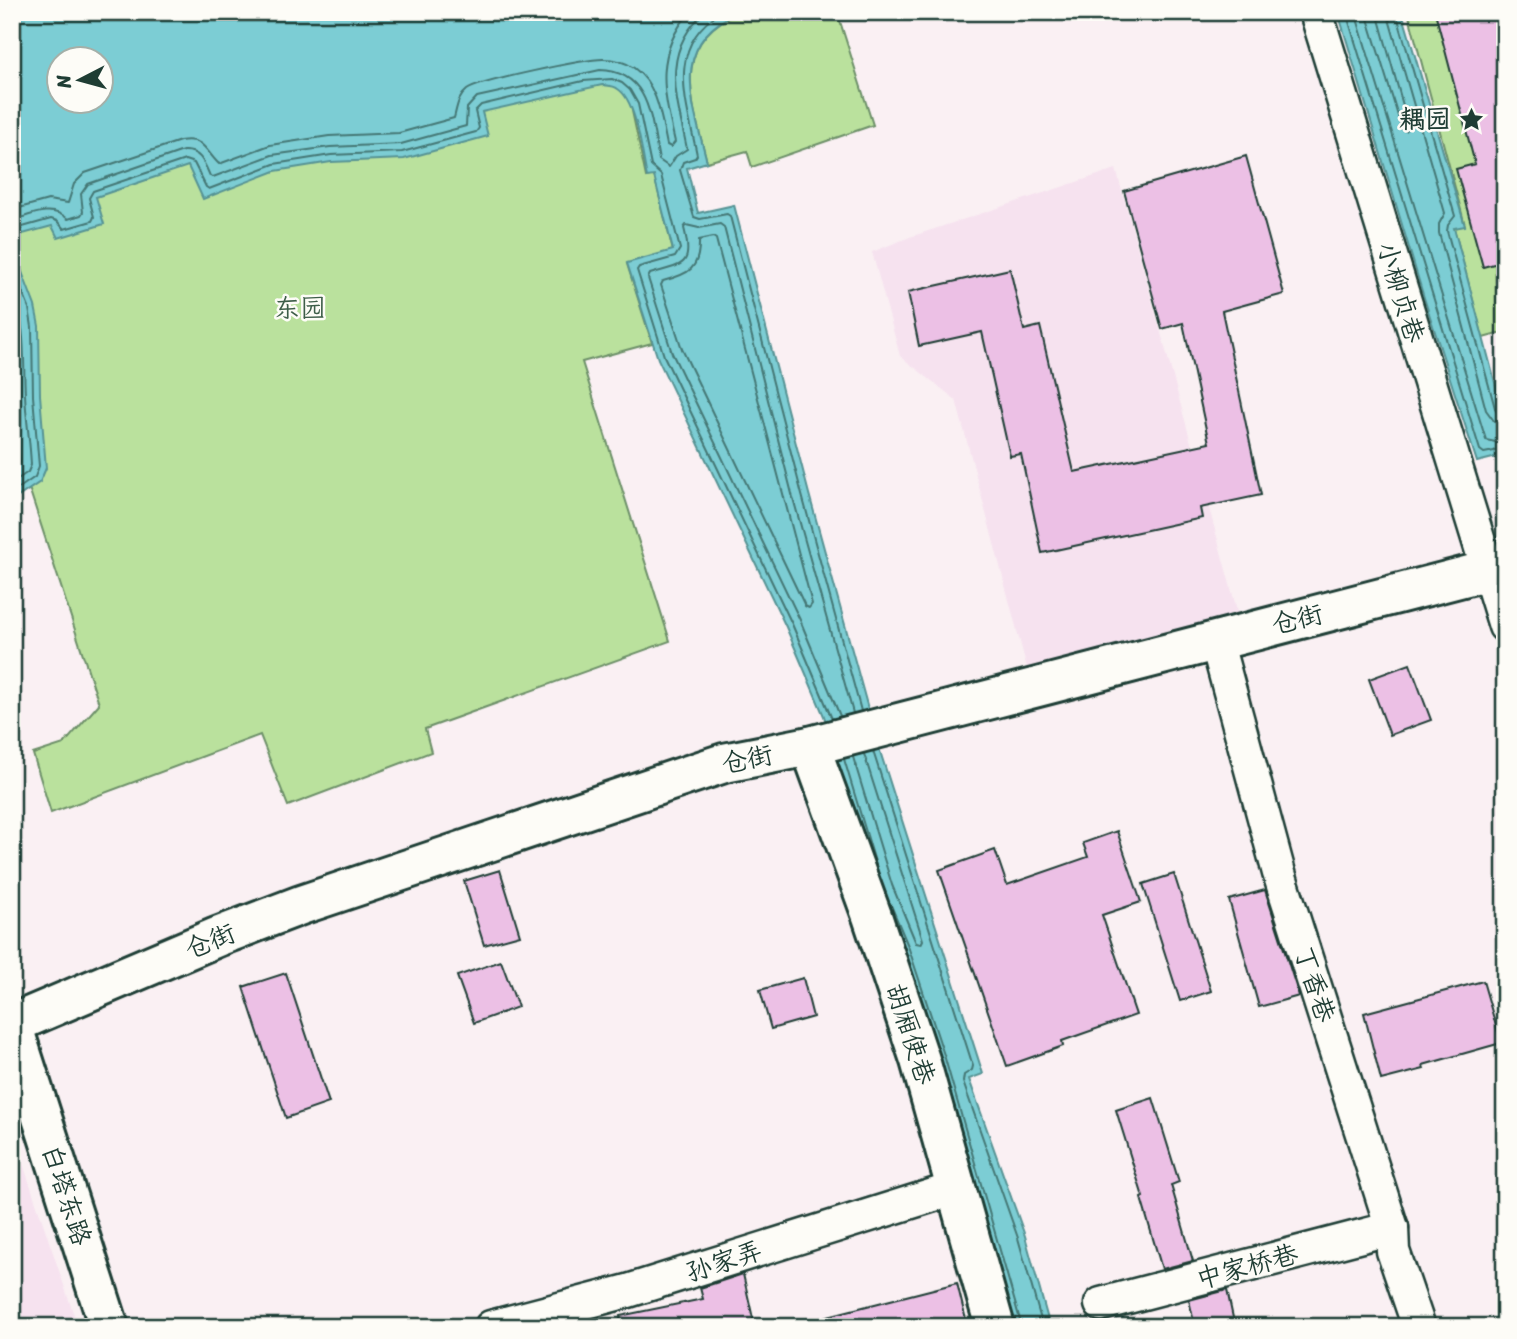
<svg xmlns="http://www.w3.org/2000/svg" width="1517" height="1339" viewBox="0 0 1517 1339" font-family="Sriracha,'LXGW WenKai TC',sans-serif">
<rect width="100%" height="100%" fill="#faf0f3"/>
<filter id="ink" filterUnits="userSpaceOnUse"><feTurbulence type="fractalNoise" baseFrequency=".0143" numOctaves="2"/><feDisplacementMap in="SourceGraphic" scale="14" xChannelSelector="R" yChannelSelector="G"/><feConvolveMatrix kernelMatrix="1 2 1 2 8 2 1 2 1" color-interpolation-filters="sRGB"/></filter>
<g filter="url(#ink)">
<g fill="#f6e2ef">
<polygon points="1116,169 1240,621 1028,672 956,400 900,356 872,252 910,237"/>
<polygon points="12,1131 78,1327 12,1327"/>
</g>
<g fill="#bae19d" stroke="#6c8f68" stroke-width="2" fill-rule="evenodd">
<path d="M12 12H625L631 106 646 177 654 175 673 251 627 264 652 343 582 362 670 641 425 729 431 752 288 806 260 735 51 813 33 754 64 744 99 704 30 491 12 479ZM60 60H102V102H60Z"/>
<path d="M740 12H837L873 125 752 167 747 151 707 162C693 104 667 42 740 12Z"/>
<polygon points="1408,12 1505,12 1505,332 1483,338 1454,228 1465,225"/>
</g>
<g fill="#7ccdd4" stroke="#579394" stroke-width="2" fill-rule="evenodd">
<path d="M12 12H739C667 43 693 104 707 162L687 168 698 213 734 205 809 494 878 745 983 1074 969 1079 1025 1236 1050 1327H1016L972 1179 877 891 824 716 786 627 658 359 627 263 673 250 654 176 647 177C642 155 637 101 618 89 613 85 608 86 602 85L482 112 488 136 404 159 331 162 275 171 203 199 188 166 96 197 104 224 58 238 52 226 12 237ZM60 60H102V102H60Z"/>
<polygon points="1338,12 1402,12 1465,226 1454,228 1505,420 1505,489 1497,457 1477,462 1425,301"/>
<polygon points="12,246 35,306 39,326 40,395 46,468 40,482 12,501"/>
</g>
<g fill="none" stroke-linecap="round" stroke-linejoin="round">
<g stroke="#447774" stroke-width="2">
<path d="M721 12C664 47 687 103 697 155L695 158 683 162 680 170 694 217 700 219 727 214 730 216 802 495 861 711"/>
<polyline points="1346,12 1480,450 1484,453 1499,450 1505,459"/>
<polyline points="1355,12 1486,440 1505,444"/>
<polyline points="1366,12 1402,129 1406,131 1409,127 1377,12"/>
<polyline points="1387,12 1445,213 1439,224 1439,233 1486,410 1494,421 1505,423"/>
<polyline points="1396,12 1455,216 1448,225 1447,231 1495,408 1498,413 1505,415"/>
<path d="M12 210 48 200 68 203 74 184 85 173 180 141C205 137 205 151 219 164L270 145 329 136 399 133 454 118C457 108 457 98 467 90 480 81 585 59 603 59 614 59 624 61 634 68 658 85 661 117 667 145L671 147 675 142C664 94 653 54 690 12"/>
<path d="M12 221C31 215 51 204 68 219L81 215 83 212 81 194 88 184 183 151C200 150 204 162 210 176L213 177 272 155 330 147 401 144 466 126 467 108 477 97 600 70C651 71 651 122 659 160L669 167 676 156 687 149C677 99 659 52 705 12"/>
<polyline points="12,230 51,219 57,221 64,229 92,221 94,217 89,198 93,191 185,160 194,163 206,187 209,189 274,164 331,155 402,152 476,132 479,128 475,111 481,105 583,81 612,79 622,83 630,90 638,104 651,166 661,175 680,249 675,257 639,267 637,270 664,356 792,624 832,719"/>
<path d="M713 237 716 239 812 604 809 608 805 606 682 349 661 285 663 281C689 274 700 269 699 240Z"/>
<polyline points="12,266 29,308 32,327 33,396 39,466 35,477 12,493"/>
<path d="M12 291C27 328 23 356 25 394 26 418 30 441 31 465L28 472 12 483"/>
<polyline points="12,324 14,397 20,463 12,471"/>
<path d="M840 716 800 620 672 353 648 278 650 274C683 264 694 267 684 228L686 225 699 228 720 224 724 227 793 498 853 713"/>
<polyline points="873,751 973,1066 972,1070 964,1075 963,1082 1018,1238 1043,1327"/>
<polyline points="853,757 892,885 916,943 921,944 923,940 864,754"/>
<polyline points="844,759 878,872"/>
<polyline points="890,903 908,946 944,1055 1022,1327"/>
</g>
</g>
<g fill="#ecc0e5" stroke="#1f3d34" stroke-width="2">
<polygon points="1435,12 1505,12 1505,261 1483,267 1456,169 1475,164"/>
<polygon points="1246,156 1284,294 1222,311 1261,495 1200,508 1202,518 1042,553 1021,454 1010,456 982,332 919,346 908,292 1010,269 1024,330 1040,326 1074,472 1209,443 1183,323 1162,329 1124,191"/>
<polygon points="1410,664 1431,720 1390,735 1369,679"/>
<polygon points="1117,831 1141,902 1102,915 1136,1015 1062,1041 1063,1046 1007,1066 939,870 995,850 1007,885 1088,857 1083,843"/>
<polygon points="500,870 520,935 484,945 464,881"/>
<polygon points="1174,874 1211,991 1180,1001 1143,884"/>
<polygon points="1265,890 1299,996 1259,1007 1229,900"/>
<polygon points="501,961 518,1007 474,1023 457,976"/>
<polygon points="286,973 329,1103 286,1118 243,987"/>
<polygon points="803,978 813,1017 771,1029 760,990"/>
<polygon points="1483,981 1501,1043 1423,1065 1424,1069 1381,1080 1364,1013"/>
<polygon points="1153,1098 1179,1182 1171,1185 1193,1261 1162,1269 1141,1198 1143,1197 1116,1110"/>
<polygon points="743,1274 754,1323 740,1327 621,1327 620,1316 703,1299 700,1288"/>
<polygon points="957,1283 966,1320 940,1327 817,1327 816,1319"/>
<polygon points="1227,1290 1235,1327 1195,1327 1189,1300"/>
</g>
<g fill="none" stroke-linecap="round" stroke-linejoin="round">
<defs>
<g id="street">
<polyline points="1316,12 1505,626"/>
<polyline points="1216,640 1279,873 1392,1228 1393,1251 1419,1327"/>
<polyline points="1101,1304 1392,1228"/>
<polyline points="491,1327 628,1291 956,1188"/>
</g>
<g id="secondary">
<polyline points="810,746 872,916 920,1060 995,1327"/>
<polyline points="12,1024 217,937 301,905 724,763 810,746 1505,566"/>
<polyline points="12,1024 109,1327"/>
</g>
</defs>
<use href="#street" stroke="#1f3d34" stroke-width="37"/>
<use href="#secondary" stroke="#1f3d34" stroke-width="44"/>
<use href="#street" stroke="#fdfcf7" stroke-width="32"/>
<use href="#secondary" stroke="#fdfcf7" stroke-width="38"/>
</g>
</g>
<defs>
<symbol id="sight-bare" viewBox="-9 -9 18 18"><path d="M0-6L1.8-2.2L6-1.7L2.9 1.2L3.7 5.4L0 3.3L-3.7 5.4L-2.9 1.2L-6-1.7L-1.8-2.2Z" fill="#1f3d34" stroke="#fdfcf7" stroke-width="2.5" paint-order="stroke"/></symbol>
</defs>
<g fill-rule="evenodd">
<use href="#sight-bare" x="1454" y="102" width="35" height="35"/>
</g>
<g text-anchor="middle" stroke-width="5" stroke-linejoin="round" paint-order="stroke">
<g font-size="26" font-weight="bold" fill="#1f3d34" stroke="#fdfcf7" text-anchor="end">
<text x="1451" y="128">耦园</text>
</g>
<g font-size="26" fill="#1f3d34" stroke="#fdfcf7">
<text transform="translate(1401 292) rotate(73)" y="9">小柳贞巷</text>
<text transform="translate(1297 619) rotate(-14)" y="9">仓街</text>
<text transform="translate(747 759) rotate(-12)" y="9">仓街</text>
<text transform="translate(210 941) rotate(-22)" y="9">仓街</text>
<text transform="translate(1315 984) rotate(72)" y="9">丁香巷</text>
<text transform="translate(911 1034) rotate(72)" y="9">胡厢使巷</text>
<text transform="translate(67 1195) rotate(72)" y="9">白塔东路</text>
<text transform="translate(724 1261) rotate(-18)" y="9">孙家弄</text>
<text transform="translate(1247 1266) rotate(-15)" y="9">中家桥巷</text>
</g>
<g font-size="26" fill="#3e5e49" stroke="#fdfcf7">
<text x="300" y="317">东园</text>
</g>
</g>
<rect width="1517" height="1339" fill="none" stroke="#fdfcf7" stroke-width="42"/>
<rect x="21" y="21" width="1475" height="1297" fill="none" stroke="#1f3d34" stroke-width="2.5" filter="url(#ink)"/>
<g transform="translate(80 80) rotate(264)"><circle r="33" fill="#fdfcf7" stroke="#a4b0a9" stroke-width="2"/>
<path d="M0-5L12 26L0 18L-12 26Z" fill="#1f3d34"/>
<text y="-10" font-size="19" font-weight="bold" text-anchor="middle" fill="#1f3d34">N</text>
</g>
</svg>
